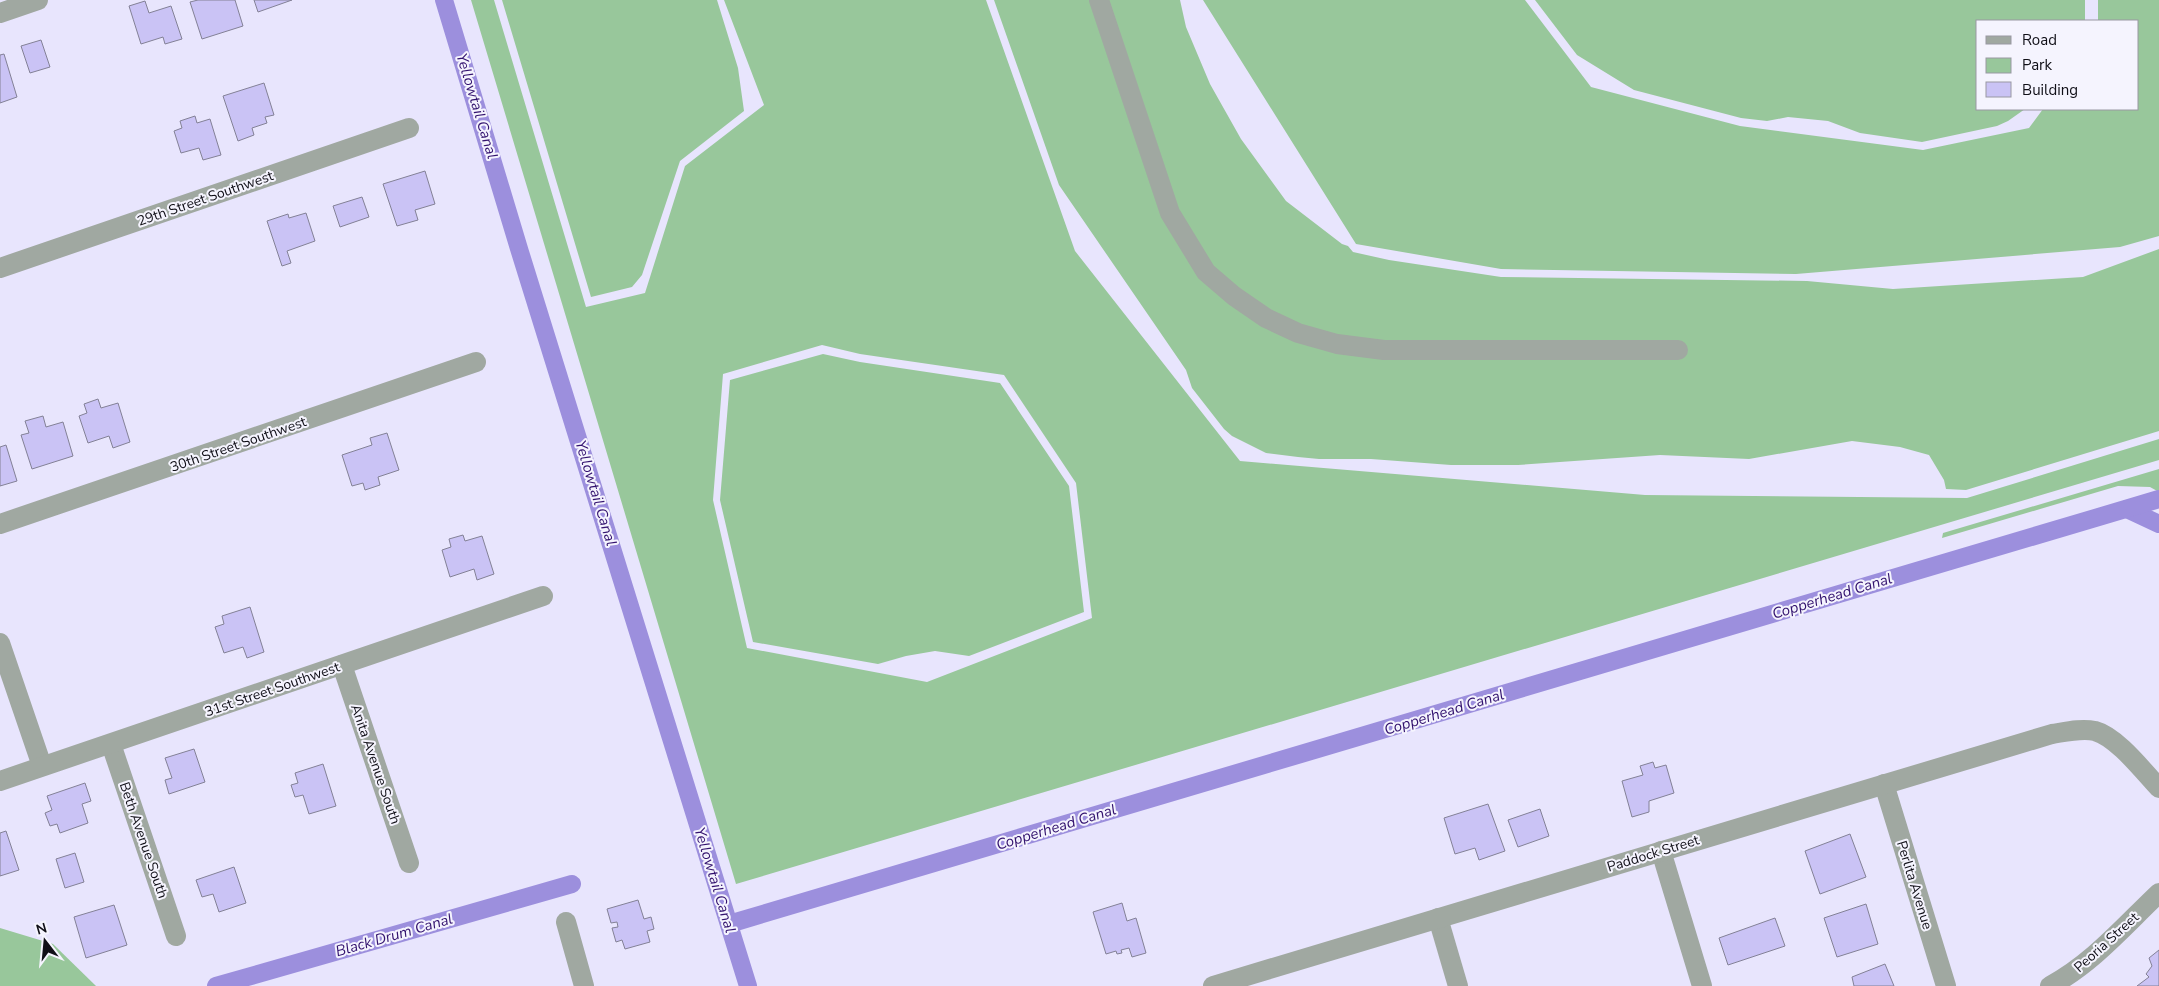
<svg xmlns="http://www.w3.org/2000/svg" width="2159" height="986" viewBox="0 0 2159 986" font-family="'Nunito Sans',sans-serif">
<rect width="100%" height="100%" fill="#e8e5fd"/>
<g fill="#98c79b" fill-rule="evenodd">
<path d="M471 0H494L586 307 645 293 685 166 764 105 724 0H986L1075 251 1240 461 1645 495 1967 498 2159 439V460L736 884ZM822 345 860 354 1004 375 1076 483 1092 618 927 682 747 648 713 500 723 374Z"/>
<polygon points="502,0 717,0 738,68 744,111 680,161 642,275 632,287 591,297"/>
<polygon points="994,0 1180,0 1186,27 1210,84 1241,139 1286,201 1342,244 1348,246 1353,252 1389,260 1501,277 1807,281 1893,289 2083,277 2159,249 2159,431 1966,490 1946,489 1944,480 1929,455 1900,447 1852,441 1749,459 1660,455 1518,465 1451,465 1371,459 1319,459 1298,457 1266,453 1232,436 1224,429 1192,388 1186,370 1059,185"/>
<polygon points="1203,0 1525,0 1591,87 1740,126 1923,150 2029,128 2043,109 2138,109 2138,21 2098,21 2098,0 2159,0 2159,236 2120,247 1796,274 1501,269 1356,244"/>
<polygon points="1535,0 2085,0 2085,21 1978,21 1978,109 2025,109 2008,121 1997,126 1922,142 1860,133 1828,121 1788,117 1767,121 1741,118 1634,90 1577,55"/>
<polygon points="823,354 860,362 1000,383 1069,486 1084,612 969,656 935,651 906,656 878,664 753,642 720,500 730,380"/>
<polygon points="2159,469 2159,492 2150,487 2118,486 1942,538 1943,533"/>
<polygon points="0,928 53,944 96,986 0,986"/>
</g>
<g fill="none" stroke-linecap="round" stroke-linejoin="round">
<g stroke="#9c8fdd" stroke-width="18">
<polyline points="444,0 520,252 748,986"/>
<polyline points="2127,509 2159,524"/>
<polyline points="729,924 2159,499"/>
<polyline points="216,986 572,884"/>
</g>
</g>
<g fill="#cac3f5" stroke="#838196">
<polygon points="198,0 235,0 243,26 202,39 190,2"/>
<polygon points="254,0 292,0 258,12"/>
<polygon points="145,1 149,13 171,6 182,39 165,44 163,37 141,44 129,6"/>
<polygon points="41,40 50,67 30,73 21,46"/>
<polygon points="4,54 17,97 0,103 0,55"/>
<polygon points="264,83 274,115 265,117 267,123 252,128 254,135 238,141 223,96"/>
<polygon points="195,116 197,123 210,119 221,155 203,160 199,148 181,153 174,131 182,128 180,121"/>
<polygon points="425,171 435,204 415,210 418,220 397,226 383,184"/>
<polygon points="362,197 369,217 340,227 333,206"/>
<polygon points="306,213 315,241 287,251 291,263 282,266 267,221 288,214 289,218"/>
<polygon points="98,399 101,408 118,403 130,442 113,448 109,436 88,443 79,416 87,413 84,404"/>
<polygon points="43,416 46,427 63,422 73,456 32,469 21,435 29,433 25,421"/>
<polygon points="387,433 399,470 378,477 380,485 365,490 363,483 352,486 342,455 372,445 370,438"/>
<polygon points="6,445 17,481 0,486 0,447"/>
<polygon points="463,535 465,541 482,536 494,574 477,580 474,569 450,577 442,550 451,547 449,539"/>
<polygon points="250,607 264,652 247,658 243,647 224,653 215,627 224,624 222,616"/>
<polygon points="194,749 205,782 169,794 165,780 172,778 165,758"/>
<polygon points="1653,762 1655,768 1666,765 1674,793 1649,801 1649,812 1632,817 1622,781 1643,775 1640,766"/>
<polygon points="323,764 336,806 309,814 303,795 295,797 291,785 298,783 295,773"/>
<polygon points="85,783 91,801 82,804 88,823 60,833 57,824 50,826 45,813 52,810 47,796"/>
<polygon points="1488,804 1505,851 1479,860 1475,848 1455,854 1444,818"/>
<polygon points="1540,809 1549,836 1518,847 1508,820"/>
<polygon points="6,831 19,870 0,876 0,833"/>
<polygon points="1850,834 1866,877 1820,894 1805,851"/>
<polygon points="75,853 84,882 65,888 56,859"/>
<polygon points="234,867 246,903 219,912 213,894 202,897 196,880"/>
<polygon points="638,900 644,919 651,917 654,929 647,931 650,942 625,949 622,940 616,942 612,928 618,927 617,922 611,923 607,909"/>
<polygon points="1122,903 1127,921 1136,918 1146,953 1132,957 1129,948 1121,950 1122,953 1117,954 1116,951 1106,954 1093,912"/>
<polygon points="1866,904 1878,944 1837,957 1824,918"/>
<polygon points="114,905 127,945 86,958 74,917"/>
<polygon points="1775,918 1785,946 1728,965 1719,938"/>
<polygon points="2159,950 2159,986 2137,986 2149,977 2146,974 2152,966 2149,958"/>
<polygon points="1885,964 1894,986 1854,986 1852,977"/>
</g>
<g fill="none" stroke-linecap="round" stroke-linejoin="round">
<g stroke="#a0a8a1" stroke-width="20">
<polyline points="1099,0 1170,213 1206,272 1234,296 1266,318 1298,333 1337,344 1384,350 1678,350"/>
<polyline points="0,13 38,0"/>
<polyline points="0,268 409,128"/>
<polyline points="0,524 476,362"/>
<polyline points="0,643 42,766"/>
<polyline points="342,665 409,863"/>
<polyline points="111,744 176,936"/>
<polyline points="0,781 543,596"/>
<polyline points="1884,784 1946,986"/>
<polyline points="1661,851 1702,986"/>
<polyline points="1438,918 1458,986"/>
<polyline points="566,922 584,986"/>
<path d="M1213 986 2052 734C2065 732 2081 728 2095 731 2117 737 2143 771 2159 788"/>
<path d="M2050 986C2092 964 2125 925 2159 893"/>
</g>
</g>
<g text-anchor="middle" stroke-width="4" stroke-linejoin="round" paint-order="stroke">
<g font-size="14" fill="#100f17" stroke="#f5f4fe">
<text transform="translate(205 198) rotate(-19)" y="5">29th Street Southwest</text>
<text transform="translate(238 444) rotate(-19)" y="5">30th Street Southwest</text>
<text transform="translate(272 689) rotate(-19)" y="5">31st Street Southwest</text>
<text transform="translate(376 764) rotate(71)" y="5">Anita Avenue South</text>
<text transform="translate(144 840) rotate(71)" y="5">Beth Avenue South</text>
<text transform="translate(1653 853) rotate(-17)" y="5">Paddock Street</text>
<text transform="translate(1915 885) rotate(73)" y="5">Perlita Avenue</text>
<text transform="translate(2106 942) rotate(-42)" y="5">Peoria Street</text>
</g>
<g font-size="15" font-style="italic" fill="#32126e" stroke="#f5f4fe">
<text transform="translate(477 106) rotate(73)" y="5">Yellowtail Canal</text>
<text transform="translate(596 493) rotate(73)" y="5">Yellowtail Canal</text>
<text transform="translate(1832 596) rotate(-17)" y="5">Copperhead Canal</text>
<text transform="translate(1444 712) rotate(-17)" y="5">Copperhead Canal</text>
<text transform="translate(1056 827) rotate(-17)" y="5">Copperhead Canal</text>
<text transform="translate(715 880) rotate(73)" y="5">Yellowtail Canal</text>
<text transform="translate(394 935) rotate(-16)" y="5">Black Drum Canal</text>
</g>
</g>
<rect x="1976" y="20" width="162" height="90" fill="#f5f4fe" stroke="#9998a2"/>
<rect x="1986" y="36" width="25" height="8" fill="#a0a8a1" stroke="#9998a2"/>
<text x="2022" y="45" font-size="15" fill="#100f17">Road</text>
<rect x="1986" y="58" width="25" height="15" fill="#98c79b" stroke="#9998a2"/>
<text x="2022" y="70" font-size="15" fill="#100f17">Park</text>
<rect x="1986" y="82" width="25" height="15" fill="#cac3f5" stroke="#9998a2"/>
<text x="2022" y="95" font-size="15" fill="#100f17">Building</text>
<g transform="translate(45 941) rotate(344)" stroke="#f5f4fe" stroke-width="4" paint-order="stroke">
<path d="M0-4L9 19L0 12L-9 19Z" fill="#100f17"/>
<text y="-8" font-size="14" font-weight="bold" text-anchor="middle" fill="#100f17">N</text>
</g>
</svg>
